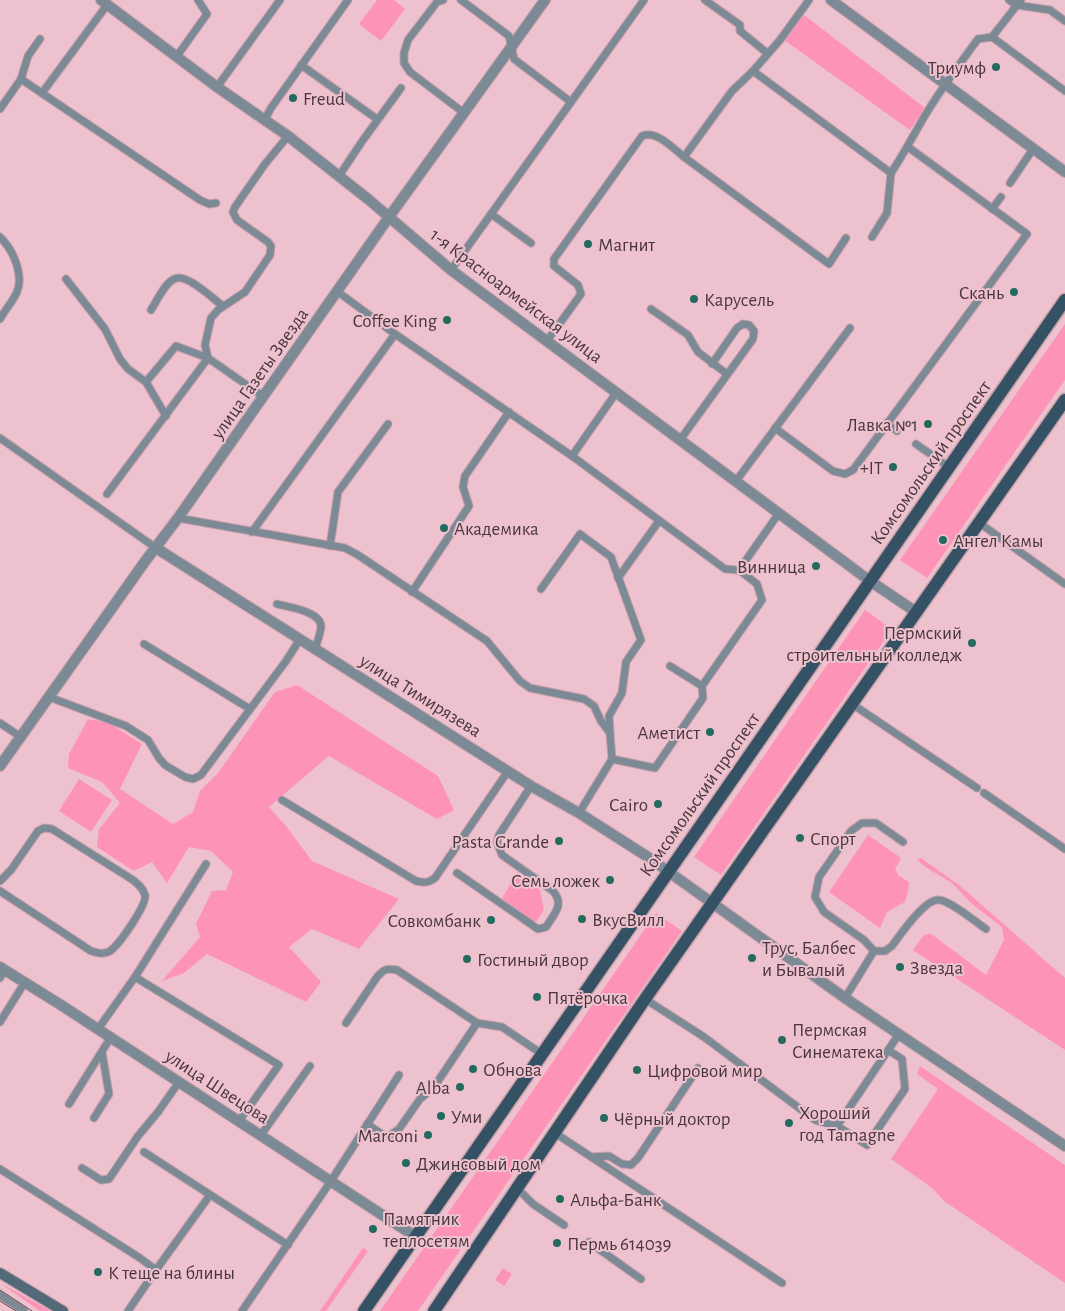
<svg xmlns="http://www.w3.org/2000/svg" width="1065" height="1311" viewBox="0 0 1065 1311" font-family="'Alegreya Sans',sans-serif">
<rect width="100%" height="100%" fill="#eec1ce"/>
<g fill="#fd94b8">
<polygon points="377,0 394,0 405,9 381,41 359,24"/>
<polygon points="804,15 925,108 910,130 784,40"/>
<polygon points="1065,324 1065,380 927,578 900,560"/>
<polygon points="865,610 892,629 721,875 694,857"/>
<polygon points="297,685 438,776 454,810 437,819 329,756 269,807 286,826 312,861 399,899 359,949 312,929 289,947 321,982 306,1002 207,954 184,973 162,981 200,937 196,924 212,891 226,890 233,872 211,851 189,847 167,883 152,862 134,871 97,847 99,829 120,803 102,782 68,768 69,754 88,719 109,723 142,744 120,789 173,824 193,812 200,791 218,773 275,692"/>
<polygon points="79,779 112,800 91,832 59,811"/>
<polygon points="868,835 901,858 895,869 899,876 909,882 908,891 905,902 887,912 880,928 829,892"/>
<polygon points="921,858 959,885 1065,978 1065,1050 913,950 923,936 930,933 986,975 1004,940 1002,927 972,904 952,883 927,868 917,860"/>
<polygon points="517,872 540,890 544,910 537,921 533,921 503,901 503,897"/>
<polygon points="656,913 682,931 418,1311 380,1311"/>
<polygon points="920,1066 1065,1165 1065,1283 944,1201 932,1188 891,1159 938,1089 917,1074"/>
<polygon points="363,1248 368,1251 326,1311 320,1311"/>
<polygon points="503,1268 512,1274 504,1286 495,1280"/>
<polygon points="0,1283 51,1311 40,1311"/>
</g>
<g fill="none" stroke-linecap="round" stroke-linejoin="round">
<defs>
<g id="lane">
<polyline points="443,0 437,2 408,40 404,53 404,63 410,72 464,113"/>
<polyline points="461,0 509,36 514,59 571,102"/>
<polyline points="705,0 740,25 740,31 767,53"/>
<polyline points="1009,0 1016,5 1050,10 1065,21"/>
<polyline points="992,37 1065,91"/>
<polyline points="177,56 207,14 198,0"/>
<polyline points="301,65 377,119"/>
<path d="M753 71 891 173C905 152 916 130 929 109 944 85 961 62 978 39L992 37 1021 0"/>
<polyline points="21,79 200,200 209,204 216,203"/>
<polyline points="217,87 280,0"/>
<polyline points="42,93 107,5"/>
<polyline points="0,109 21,79 28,56 40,39"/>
<polyline points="264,121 271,108 348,0"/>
<polyline points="363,140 401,88"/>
<polyline points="684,157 829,264 846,238"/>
<polyline points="339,176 361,143"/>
<polyline points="1010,183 1033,149"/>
<polyline points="992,209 1001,197"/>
<polyline points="491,214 531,243"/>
<path d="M0 237C13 249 24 275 17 292 13 301 5 310 0 319"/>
<polyline points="872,237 887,213 891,173"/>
<polyline points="451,270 644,0"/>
<polyline points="66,279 105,329 120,359 128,369 146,382 166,416"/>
<polyline points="338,292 395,334 572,456 725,569 739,570 757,584 762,600 702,686 703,698 655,768 612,759"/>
<polyline points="651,309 688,335 698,352 727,374"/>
<path d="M151 310C157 301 164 284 174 279 186 272 213 299 223 306"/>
<path d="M547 341 581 294 578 285 554 266V259L642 136C656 130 673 148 684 157L732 91 753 71 780 40 809 0"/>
<polyline points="264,397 208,358 205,345 211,318 218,310 245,292 270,255 271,246 268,242 237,220 233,212 235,207 265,164 288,136"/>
<polyline points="886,423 897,431"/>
<polyline points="775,428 833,471 845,474 853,470 1027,234 908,147"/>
<polyline points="0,438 156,548"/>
<polyline points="680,440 753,339 754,331 749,325 743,324 737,328 712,364"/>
<polyline points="916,444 949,467"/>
<polyline points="572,456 616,393"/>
<polyline points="736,481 850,328"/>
<polyline points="107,494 208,358 176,346 146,382"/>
<polyline points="178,518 345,548 358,555 487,641 520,681 530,688 584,699 594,706 601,721 610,733 612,759 579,813"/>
<polyline points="978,522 1065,584"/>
<polyline points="252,532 395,334"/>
<polyline points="330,546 338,492 388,424"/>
<polyline points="739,570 779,513"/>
<polyline points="618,578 659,521"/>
<polyline points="541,589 580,534 611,557 641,640 626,662 622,693 609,716 610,733"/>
<polyline points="412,592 469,506 463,487 465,476 509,412"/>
<path d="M277 604C288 607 320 611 321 626 321 633 317 642 315 649"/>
<polyline points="144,644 250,709"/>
<polyline points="670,666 702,686"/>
<polyline points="49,697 126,726 148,740 159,758 165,765 185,777 193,779 201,775 286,661 300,639"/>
<polyline points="852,704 977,788"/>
<polyline points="0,723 21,737"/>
<polyline points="984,793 1065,849"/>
<path d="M282 800 416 881C424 883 428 883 435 878L508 771"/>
<path d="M457 873 538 929 546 927C554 914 565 905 553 891L502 855 497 842 499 835 531 786"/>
<path d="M0 881 11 870 38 831 44 828 52 829 133 880C138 884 143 888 145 895 147 905 119 945 110 951 104 955 98 953 91 951L0 891"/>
<path d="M874 951H885L892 946C900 935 925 898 939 900 949 900 976 922 986 929"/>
<polyline points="135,977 279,1065 239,1121"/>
<polyline points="0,978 5,970"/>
<polyline points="845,998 874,951 864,940 824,912 815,897 819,877 851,831 862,823 876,823 903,842"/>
<polyline points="645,999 704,1037 815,1120 837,1126"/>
<polyline points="0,1022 25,982"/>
<path d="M346 1023 377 977C384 969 387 968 397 970L477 1023 502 1027 542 1054"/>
<polyline points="98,1029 135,977 206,864"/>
<polyline points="888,1050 902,1059 905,1089 867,1145 837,1126 899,1034"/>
<polyline points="69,1104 111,1037"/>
<polyline points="94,1118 109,1094 102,1052"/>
<polyline points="367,1124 383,1135 389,1136 399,1129 420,1099 434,1087 477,1023"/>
<polyline points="555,1133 782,1283"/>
<polyline points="261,1135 310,1066"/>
<polyline points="144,1152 288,1245"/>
<polyline points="592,1157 609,1156 622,1164 631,1165 638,1158 698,1068"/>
<polyline points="82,1168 101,1180 109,1179 138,1136 158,1112 179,1082"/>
<polyline points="0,1169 140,1258 156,1270 128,1311"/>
<polyline points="518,1189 533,1204 564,1225"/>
<polyline points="589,1242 641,1279"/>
<polyline points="156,1270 210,1195"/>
<polyline points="0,1295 24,1311"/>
<polyline points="242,1311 331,1181 399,1075"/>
</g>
<g id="street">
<polyline points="101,0 217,87 288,136 368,199 451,270 870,581 916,612"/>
<polyline points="831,0 1065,172"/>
<polyline points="156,548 531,786 579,813 648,857 845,998 1065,1146"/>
<polyline points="0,766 146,560 178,518 389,217 545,0"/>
<polyline points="0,967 61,1005 416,1237"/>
</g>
<polyline id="secondary" points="0,1273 63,1311"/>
<g id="primary">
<polyline points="364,1311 1065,300"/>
<polyline points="434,1311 645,999 1065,400"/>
</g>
</defs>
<use href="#lane" stroke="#c6a0ab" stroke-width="9"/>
<use href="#street" stroke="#c6a0ab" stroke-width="12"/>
<use href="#secondary" stroke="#c6a0ab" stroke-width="12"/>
<use href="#primary" stroke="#c6a0ab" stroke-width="15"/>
<use href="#lane" stroke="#7b8a95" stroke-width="7"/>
<use href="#street" stroke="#7b8a95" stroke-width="10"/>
<use href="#secondary" stroke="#526978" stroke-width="10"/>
<use href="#primary" stroke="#355164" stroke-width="12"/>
<g stroke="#604a51" stroke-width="1">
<polyline points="0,1290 32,1311"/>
<polyline points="0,1301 16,1311"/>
</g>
</g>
<g fill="#256a5e" stroke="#eec1ce" stroke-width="2">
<circle cx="996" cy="67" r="5"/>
<circle cx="293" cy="98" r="5"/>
<circle cx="588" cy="244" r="5"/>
<circle cx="1014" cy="292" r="5"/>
<circle cx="694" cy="299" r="5"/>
<circle cx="447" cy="320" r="5"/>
<circle cx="928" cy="424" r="5"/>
<circle cx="893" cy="467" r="5"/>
<circle cx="444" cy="528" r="5"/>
<circle cx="943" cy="540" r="5"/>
<circle cx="816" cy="566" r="5"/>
<circle cx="972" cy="643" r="5"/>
<circle cx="710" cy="732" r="5"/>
<circle cx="658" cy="804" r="5"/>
<circle cx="800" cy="838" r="5"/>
<circle cx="559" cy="841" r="5"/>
<circle cx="610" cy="880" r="5"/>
<circle cx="582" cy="919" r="5"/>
<circle cx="491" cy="920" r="5"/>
<circle cx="752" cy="958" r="5"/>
<circle cx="467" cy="959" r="5"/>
<circle cx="900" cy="967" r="5"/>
<circle cx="537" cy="997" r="5"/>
<circle cx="782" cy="1040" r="5"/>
<circle cx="473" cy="1069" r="5"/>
<circle cx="637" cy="1070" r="5"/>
<circle cx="460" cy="1087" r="5"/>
<circle cx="441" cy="1116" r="5"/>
<circle cx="604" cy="1118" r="5"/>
<circle cx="789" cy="1123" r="5"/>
<circle cx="428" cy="1135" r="5"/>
<circle cx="406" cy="1163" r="5"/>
<circle cx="560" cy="1199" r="5"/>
<circle cx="373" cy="1229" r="5"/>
<circle cx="557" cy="1243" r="5"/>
<circle cx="98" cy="1272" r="5"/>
</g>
<g text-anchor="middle" stroke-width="4" stroke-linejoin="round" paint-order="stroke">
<g font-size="19" fill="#49373d" stroke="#eec1ce" text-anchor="start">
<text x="986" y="74" text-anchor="end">Триумф</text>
<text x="303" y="105">Freud</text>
<text x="598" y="251">Магнит</text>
<text x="1004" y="299" text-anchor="end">Скань</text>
<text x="704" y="306">Карусель</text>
<text x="437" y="327" text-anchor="end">Coffee King</text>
<text x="918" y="431" text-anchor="end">Лавка №1</text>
<text x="883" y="474" text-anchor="end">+IT</text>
<text x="454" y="535">Академика</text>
<text x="953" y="547">Ангел Камы</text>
<text x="806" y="573" text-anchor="end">Винница</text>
<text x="962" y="639" text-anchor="end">Пермский<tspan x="962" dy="22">строительный колледж</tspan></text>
<text x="700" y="739" text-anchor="end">Аметист</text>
<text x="648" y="811" text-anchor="end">Cairo</text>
<text x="810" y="845">Спорт</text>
<text x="549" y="848" text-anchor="end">Pasta Grande</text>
<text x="600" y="887" text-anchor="end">Семь ложек</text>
<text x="592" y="926">ВкусВилл</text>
<text x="481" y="927" text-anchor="end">Совкомбанк</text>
<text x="762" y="954">Трус, Балбес<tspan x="762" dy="22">и Бывалый</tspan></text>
<text x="477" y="966">Гостиный двор</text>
<text x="910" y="974">Звезда</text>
<text x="547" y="1004">Пятёрочка</text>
<text x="792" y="1036">Пермская<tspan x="792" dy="22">Синематека</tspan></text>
<text x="483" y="1076">Обнова</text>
<text x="647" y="1077">Цифровой мир</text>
<text x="450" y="1094" text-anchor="end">Alba</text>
<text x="799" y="1119">Хороший<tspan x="799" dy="22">год Tamagne</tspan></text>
<text x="451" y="1123">Уми</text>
<text x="614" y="1125">Чёрный доктор</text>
<text x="418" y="1142" text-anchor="end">Marconi</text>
<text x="416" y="1170">Джинсовый дом</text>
<text x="570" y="1206">Альфа-Банк</text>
<text x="383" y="1225">Памятник<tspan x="383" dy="22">теплосетям</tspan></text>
<text x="567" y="1250">Пермь 614039</text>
<text x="108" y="1279">К теще на блины</text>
</g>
<g font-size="19" fill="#49373d" stroke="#eec1ce">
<text transform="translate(517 295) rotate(37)" y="7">1-я Красноармейская улица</text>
<text transform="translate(259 373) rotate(-55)" y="7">улица Газеты Звезда</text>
<text transform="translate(930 462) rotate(-55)" y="7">Комсомольский проспект</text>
<text transform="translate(421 695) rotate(32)" y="7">улица Тимирязева</text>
<text transform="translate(699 794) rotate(-55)" y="7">Комсомольский проспект</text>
<text transform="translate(218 1086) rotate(33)" y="7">улица Швецова</text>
</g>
</g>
</svg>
